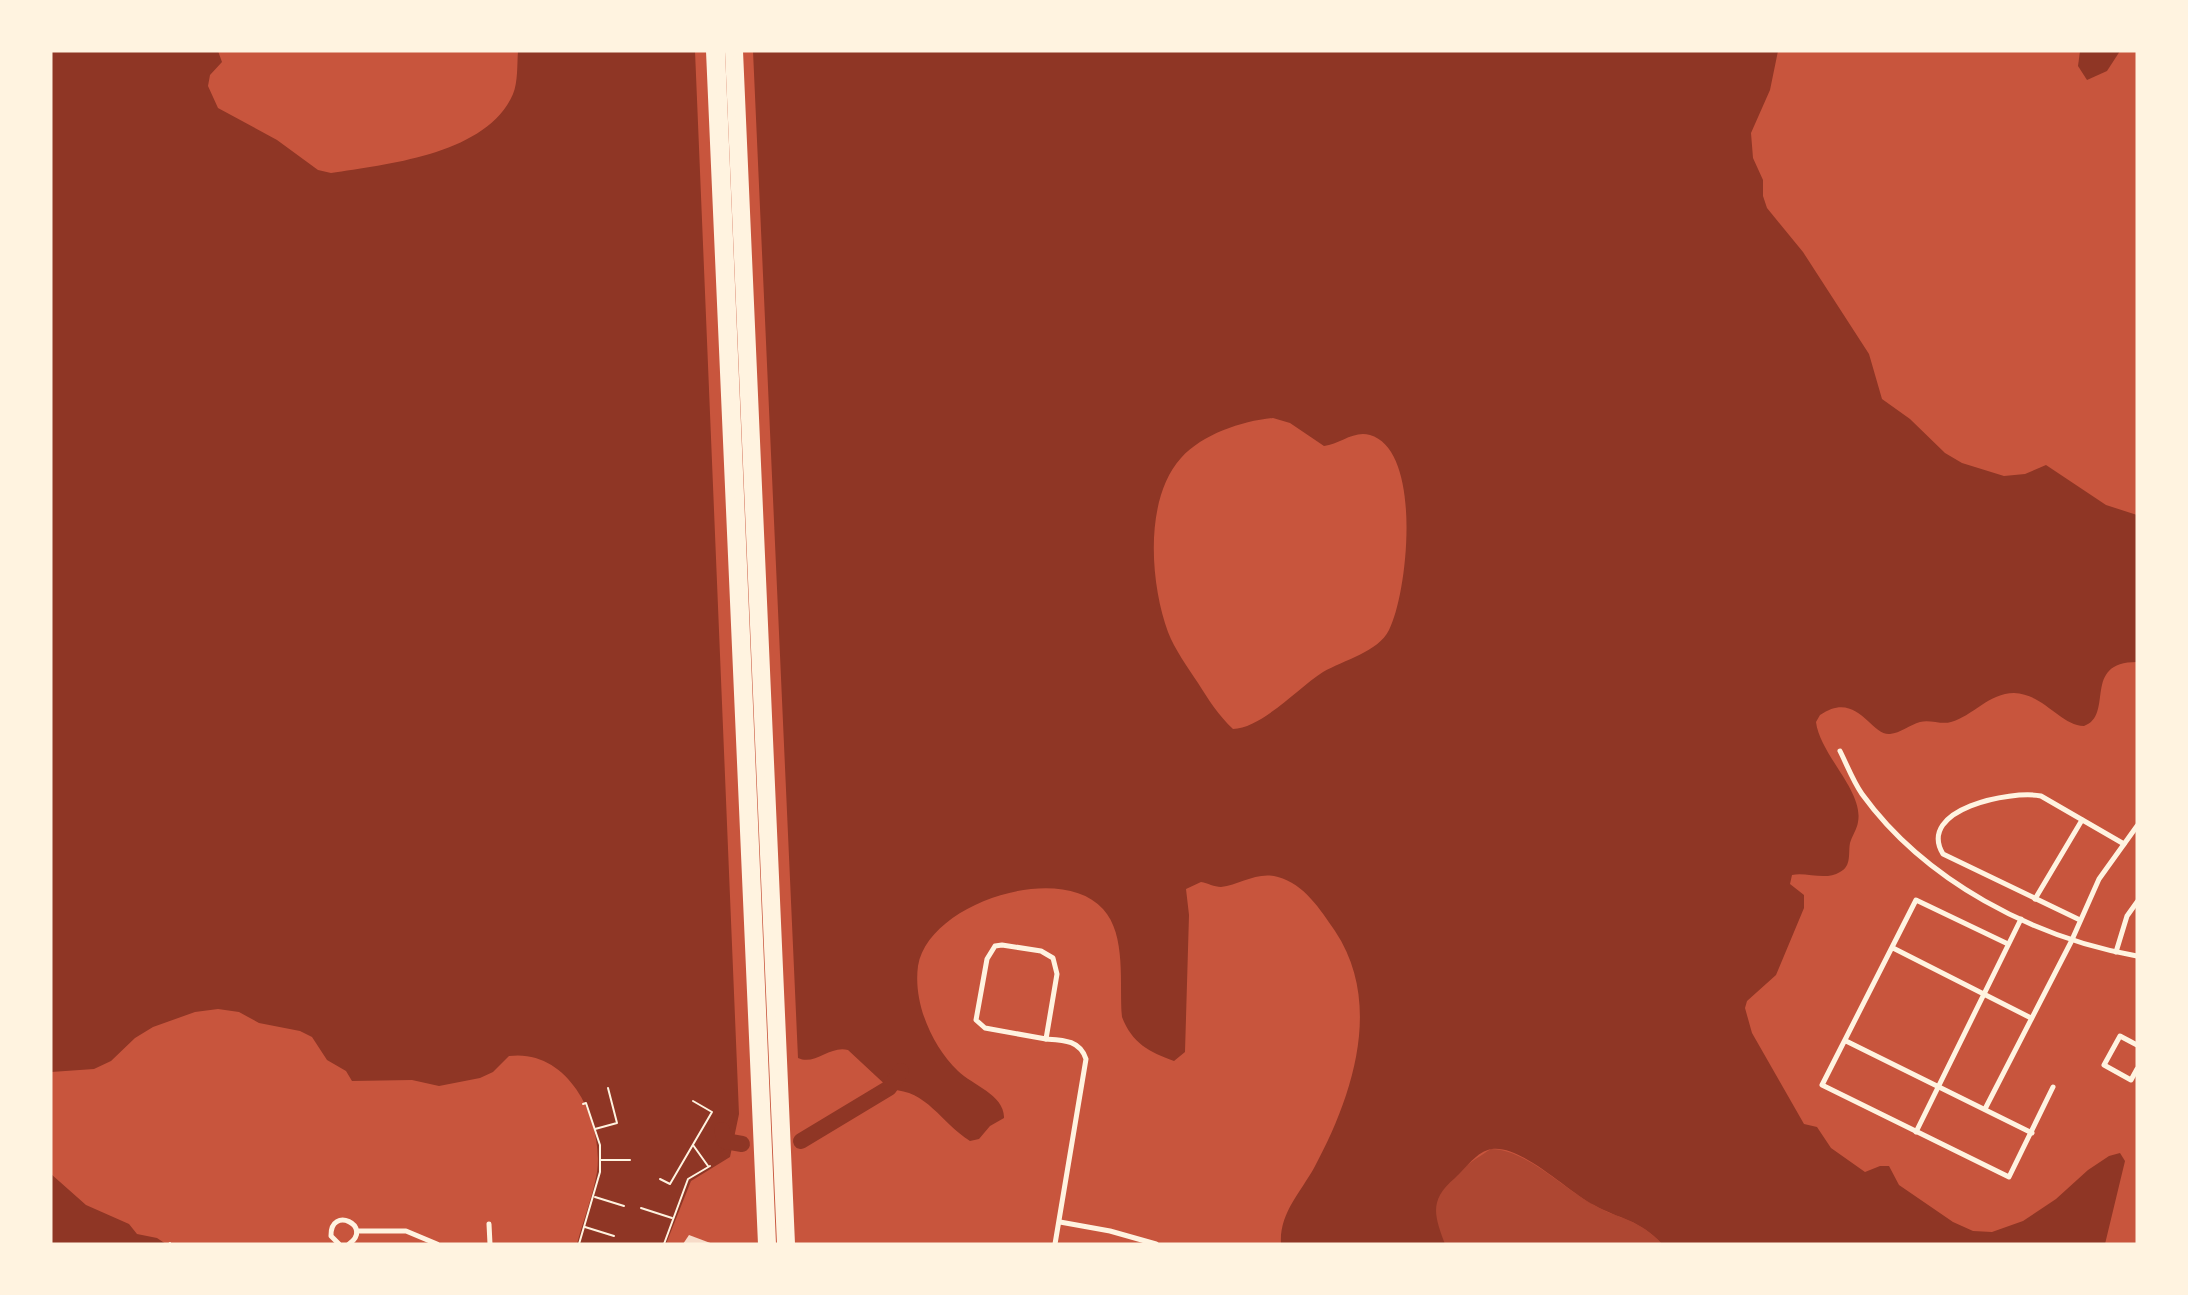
<svg xmlns="http://www.w3.org/2000/svg" width="2188" height="1295" viewBox="0 0 2188 1295" font-family="'Open Sans',sans-serif">
<rect width="100%" height="100%" fill="#c8553d"/>
<path fill="#ae4732" d="M1491 1149C1525 1149 1563 1188 1592 1204 1621 1221 1636 1217 1662 1244H1445C1441 1234 1433 1219 1435 1207 1439 1182 1472 1161 1491 1149Z"/>
<g fill="#8f3625" fill-rule="evenodd">
<path d="M51 51H218L222 62 210 75 208 86 218 108 277 140 318 170 331 173C388 164 487 154 513 94 518 82 517 64 518 51H695L739 1114 730 1157 691 1181 666 1244H577C583 1221 593 1196 597 1172 604 1121 569 1048 509 1056L493 1072 480 1078 439 1086 412 1080 352 1081 346 1071 327 1060 312 1037 300 1031 259 1023 239 1012 218 1009 195 1012 153 1027 135 1038 111 1061 94 1069 51 1072Z"/>
<path d="M753 51H1778L1770 90 1751 133 1753 158 1763 180V196L1767 208 1803 252 1869 354 1882 399 1910 419 1945 453 1962 463 2004 476 2025 474 2046 465 2106 505 2137 515V662C2081 662 2115 715 2084 726 2060 725 2044 694 2014 693 1989 693 1973 716 1951 722 1941 725 1930 719 1920 722 1910 725 1900 733 1890 734 1871 736 1857 689 1820 715L1816 722C1820 755 1864 791 1858 822 1857 829 1852 836 1850 843 1848 853 1852 866 1840 872 1826 881 1807 872 1792 875L1790 884 1804 895V908L1776 975 1747 1001 1745 1008 1752 1033 1804 1124 1817 1127 1831 1148 1865 1172 1880 1166H1889L1899 1185 1953 1222 1973 1231 1992 1232 2023 1221 2056 1199 2088 1170 2109 1156 2120 1153 2125 1161 2105 1244H1662C1639 1219 1621 1220 1594 1205 1568 1192 1522 1145 1492 1149 1477 1151 1466 1168 1455 1178 1429 1200 1434 1215 1445 1244H1281C1279 1214 1300 1193 1314 1168 1352 1098 1384 1004 1335 931 1320 909 1304 884 1278 877 1257 871 1240 885 1221 887 1214 887 1208 883 1201 882L1186 889 1189 915 1185 1052 1174 1061C1149 1052 1132 1043 1122 1017 1119 985 1127 935 1103 909 1060 861 928 903 918 966 913 1003 932 1046 958 1071 972 1085 1005 1095 1004 1118L990 1126 979 1139 970 1141C940 1122 927 1090 891 1090L848 1050C830 1045 815 1066 798 1058ZM1273 418 1290 423 1324 446C1340 444 1354 430 1370 435 1423 450 1408 593 1389 630 1378 652 1344 660 1323 672 1298 688 1262 728 1233 729 1219 716 1208 699 1198 683 1187 666 1175 650 1168 632 1150 583 1144 499 1181 458 1203 434 1242 421 1273 418Z"/>
<polygon points="2080,51 2120,51 2107,71 2087,80 2078,66"/>
<polygon points="51,1174 86,1205 129,1224 137,1234 157,1238 166,1244 51,1244"/>
</g>
<g fill="none" stroke-linecap="round" stroke-linejoin="round">
<g stroke="#8f3625" stroke-width="16">
<polyline points="722,1130 725,1141 742,1144"/>
<polyline points="801,1141 889,1088 901,1071"/>
</g>
</g>
<polygon fill="#f7dbc8" points="689,1235 713,1244 683,1244"/>
<g fill="none" stroke-linecap="round" stroke-linejoin="round">
<g stroke="#fff3e0" stroke-width="2">
<polyline points="595,1129 617,1123 608,1088"/>
<polyline points="693,1145 708,1166"/>
<polyline points="600,1160 630,1160"/>
<polyline points="660,1179 670,1184 712,1112 693,1101"/>
<polyline points="595,1197 624,1206"/>
<polyline points="641,1208 672,1218"/>
<polyline points="585,1227 614,1236"/>
<polyline points="169,1244 170,1243"/>
<polyline points="579,1244 600,1172 600,1145 586,1103 583,1104"/>
<polyline points="664,1244 688,1179 710,1166"/>
</g>
<g stroke="#fff3e0" stroke-width="5">
<path d="M1840 751C1847 765 1853 781 1862 794 1925 881 2034 938 2137 956"/>
<polyline points="2035,899 2082,820"/>
<path d="M2080 920 1943 854C1916 809 2011 790 2041 796L2124 844"/>
<polyline points="2008,944 1916,900 1822,1085 2009,1177 2053,1087"/>
<polygon points="1002,945 1041,951 1053,958 1057,974 1046,1039 985,1028 976,1020 987,959 995,946"/>
<polyline points="1893,948 2031,1018"/>
<polyline points="2116,952 2127,916 2137,902"/>
<path d="M1046 1039C1063 1040 1080 1040 1086 1059L1055 1244"/>
<polyline points="1846,1041 2032,1133"/>
<polyline points="2137,1045 2120,1036 2104,1065 2131,1080 2137,1069"/>
<polyline points="1985,1109 2071,942 2099,879 2137,826"/>
<polyline points="1916,1132 2021,919"/>
<polyline points="1060,1222 1110,1231 1156,1244"/>
<polyline points="489,1224 490,1244"/>
<polyline points="357,1231 406,1231 437,1244"/>
<path d="M339 1244 331 1236C330 1205 374 1226 349 1244"/>
</g>
<g stroke="#fff3e0" stroke-width="10">
<polyline points="711,51 763,1244"/>
<polyline points="720,51 771,1244"/>
<polyline points="730,51 782,1244"/>
<polyline points="738,51 790,1244"/>
</g>
</g>
<rect width="2188" height="1295" fill="none" stroke="#fff3e0" stroke-width="105"/>
</svg>
